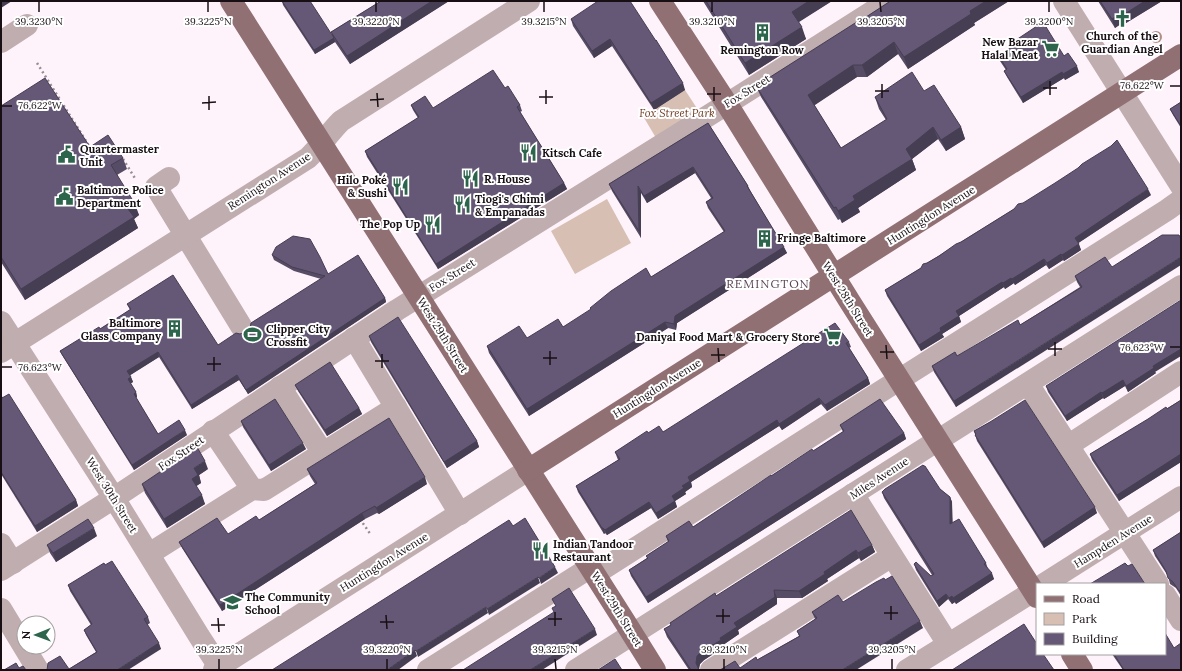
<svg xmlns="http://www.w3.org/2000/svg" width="1182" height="671" viewBox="0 0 1182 671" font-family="Lora,serif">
<rect width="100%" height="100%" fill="#fef3fa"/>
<g fill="#d7bfb3">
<polygon points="685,90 702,116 659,143 643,116"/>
<polygon points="607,199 631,243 575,274 551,231"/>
</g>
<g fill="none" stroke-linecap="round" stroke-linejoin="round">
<g stroke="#968c92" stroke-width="2.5" stroke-dasharray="2 3" stroke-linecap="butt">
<polyline points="37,63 91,149"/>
<polyline points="123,159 136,180"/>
<polyline points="360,519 371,535"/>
</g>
<g stroke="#c0adaf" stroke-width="22">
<polyline points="1064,1 1181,186"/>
<polyline points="1,42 27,25"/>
<polyline points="169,178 156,187 241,326"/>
<polyline points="1,322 114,498 199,636 221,670"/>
<polyline points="354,338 460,514"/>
<path d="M1 352 308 158C320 147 329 133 341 121L529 1"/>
<polyline points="1028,384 1158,584"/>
<polyline points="280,387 323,453"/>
<polyline points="213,431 252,489 264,490 396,407"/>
<polyline points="1069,445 1181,372"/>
<polyline points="853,494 948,644"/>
<polyline points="1,544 13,563"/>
<polyline points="149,554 252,489"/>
<polyline points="1,570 114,498 397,310 727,104 889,1"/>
<polyline points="595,574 905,376 1167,210 1181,200"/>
<polyline points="1044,584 1181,497"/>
<polyline points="1165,595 1181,620"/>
<polyline points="1,609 38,670"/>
<polyline points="214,670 528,470"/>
<polyline points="428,670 591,567"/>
<polyline points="576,670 1181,286"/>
<polyline points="711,670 892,556"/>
<polyline points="907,670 1037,589"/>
</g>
<g stroke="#907073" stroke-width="22">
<polyline points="231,1 625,622 655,670"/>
<polyline points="660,1 727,104 850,302 1037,597"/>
<polyline points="528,470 1181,55"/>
<polyline points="1072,654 1082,670"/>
</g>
</g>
<circle fill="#af8f84" cx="1156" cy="37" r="6"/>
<g fill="#564c65">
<polygon points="282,1 333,37 331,32 381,1 449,1 350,64 335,42 315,54 283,5"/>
<polygon points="703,1 832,1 798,22 806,39 749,75"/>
<polygon points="889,1 1009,1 974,23 975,25 908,69 898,54 867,77 857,77 814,105 841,148 886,120 879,109 875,97 924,91 961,127 965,139 946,151 938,139 912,159 916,170 858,208 860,212 842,223 840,219 838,220 761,97 756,86 863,19 889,2"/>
<polygon points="1098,1 1162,1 1126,23 1125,21 1115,28"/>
<polygon points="571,19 656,41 685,90 654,110 612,46 594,58 573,26"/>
<polygon points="1016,40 1064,56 1079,72 1065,80 1064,78 1023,103 1007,77 1004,71 1006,70 1000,61 998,55 1017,43"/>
<polygon points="505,88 520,105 522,111 520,112 564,183 567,189 438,269 367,157 365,151 418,118 413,110 411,105 433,108"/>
<polygon points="1181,102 1181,128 1173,115 1170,109"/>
<polygon points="1,106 90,147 123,158 127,169 117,175 139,215 134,219 138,228 25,300 1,262"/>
<polygon points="708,123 748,186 751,192 787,253 677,323 676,330 668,328 529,416 489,353 487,346 527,338 563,327 651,277 724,232 708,208 706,202 711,198 695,173 647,203 641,193 641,238 612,191 609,184"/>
<polygon points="1151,195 1078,243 1081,250 1064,261 1063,260 1049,269 1046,265 1015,285 1014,283 1005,289 1004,287 959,316 961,322 942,334 944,337 921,351 887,296 885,290 921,268 927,263 1014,209"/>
<polygon points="272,255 328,274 385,298 386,302 248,394 239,380 192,409 159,357 130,375 133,382 130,383 136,392 137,397 136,398 158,434 187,435 134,470 62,355 60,351 100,329 130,310 127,304 218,345 240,334 246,332 321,279 294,271 274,260"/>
<polygon points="1112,267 956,407 934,372 932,366 957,356 1020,325 1080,287 1077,282 1075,276"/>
<polygon points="369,336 477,441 479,447 447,468 371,342"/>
<polygon points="849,342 851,347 849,348 868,378 870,384 827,411 821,404 782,430 779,426 691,482 692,487 685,492 686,494 675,501 677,507 658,519 651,508 607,535 605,533 604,534 578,492 576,486 618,460 615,452 648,433 663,432"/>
<polygon points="1155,372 1156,373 1128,392 1125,386 1104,399 1103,398 1067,421 1048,392 1046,386"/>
<polygon points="295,385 359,408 362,414 327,436 298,391"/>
<polygon points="1,395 76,500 78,506 37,532 1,474"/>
<polygon points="1181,400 1181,462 1119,501 1092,460 1090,454"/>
<polygon points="241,421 306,449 271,471 243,427"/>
<polygon points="990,422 1097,513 1044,548 977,441 974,431"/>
<polygon points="840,425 904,433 906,439 648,603 631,576 629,570 647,558 646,556 668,542 666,536 693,527 771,476 813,451 843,432"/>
<polygon points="208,469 199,475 201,483 196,486 205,504 167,528 145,493 142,484"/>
<polygon points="307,469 427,484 379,514 377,513 365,519 222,611 182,548 179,542 228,534 259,520 315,484 310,476"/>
<polygon points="940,489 950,497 952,502 952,523 986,563 988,569 994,579 956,604 955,602 952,604 948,599 939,607 916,570 914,564 931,576 932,575 884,498 882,492"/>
<polygon points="1181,532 1181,596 1176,588 1170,584 1168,576 1155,556 1153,550"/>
<polygon points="97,536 56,562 50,553 47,545"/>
<polygon points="872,545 875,552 861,561 859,558 827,579 828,581 802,598 777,598 777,604 738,630 739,634 723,645 724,647 704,660 700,664 699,670 689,670 667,637 664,629 671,625 670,623 716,596"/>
<polygon points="105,565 148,617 150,623 147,625 161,649 69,669 96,652 86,635 84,630 91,625 70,591 68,585"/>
<polygon points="843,602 923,628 740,668 757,660 799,636 797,631 815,619 812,612"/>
<polygon points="1112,654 1165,654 1181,670 1123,670"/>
</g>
<g fill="#463e53">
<polygon points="3,1 12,1 1,8 1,2"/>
<polygon points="432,1 449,1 350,64 347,56"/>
<polygon points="809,1 832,1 796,24 792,12"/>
<polygon points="986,1 1009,1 974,23 975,25 908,69 904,57 970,11"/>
<polygon points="1145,1 1162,1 1126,23 1123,15"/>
<polygon points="1122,13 1125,21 1115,28 1112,19"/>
<polygon points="802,27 806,39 749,75 745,63"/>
<polygon points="334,38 335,42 315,54 314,50"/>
<polygon points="610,39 612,46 594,58 592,51"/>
<polygon points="894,42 898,54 867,77 862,65"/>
<polygon points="853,65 857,77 812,107 808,95"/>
<polygon points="1077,66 1079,72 1065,80 1063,74"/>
<polygon points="1062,72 1064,78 1023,103 1021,97"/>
<polygon points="683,83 685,90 654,110 651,103"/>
<polygon points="933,127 938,139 912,159 916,170 858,208 860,212 842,223 838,211 853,196 906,149"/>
<polygon points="961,127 965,139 946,151 941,140"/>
<polygon points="693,167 695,173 647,203 644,196"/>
<polygon points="564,183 567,189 438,269 436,264"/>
<polygon points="638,186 641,193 641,238 639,231"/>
<polygon points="1148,189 1151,195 1077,244 1075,238"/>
<polygon points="135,204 139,215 134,219 138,228 25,300 21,289"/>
<polygon points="1079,244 1081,250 1064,261 1062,255"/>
<polygon points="784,247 787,253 677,323 676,330 674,324 675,316"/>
<polygon points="1061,254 1063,260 1049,269 1047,263"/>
<polygon points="1181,257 1181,265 956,407 954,401"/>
<polygon points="1044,259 1046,265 1015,285 1012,279"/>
<polygon points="1011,278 1014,283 1005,289 1003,283"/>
<polygon points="1002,282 1004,287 959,316 961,322 942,334 944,337 921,351 919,345 956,311"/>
<polygon points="385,298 386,302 248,394 246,390"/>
<polygon points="665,322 668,328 529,416 527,409"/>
<polygon points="1181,340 1181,356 1155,372 1156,373 1128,392 1126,386 1153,366"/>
<polygon points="158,352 159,357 129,376 127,371"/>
<polygon points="237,375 239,380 192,409 191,405"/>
<polygon points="131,377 133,382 130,384 128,379"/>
<polygon points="868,378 870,384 827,411 825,405"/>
<polygon points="1123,380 1125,386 1104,399 1102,393"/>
<polygon points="136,392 137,397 135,398 134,394"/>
<polygon points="1101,392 1103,398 1067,421 1065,416"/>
<polygon points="819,398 821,404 782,430 779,424"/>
<polygon points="359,408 362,414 327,436 325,430"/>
<polygon points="777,420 779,426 691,482 692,487 685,492 686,494 675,501 677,507 658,519 656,513 672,496 682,486 688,477"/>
<polygon points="185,430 187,435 134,470 132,465"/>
<polygon points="904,433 906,439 648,603 646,597"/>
<polygon points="477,441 479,447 447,468 444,462"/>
<polygon points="303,443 306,449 271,471 269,465"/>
<polygon points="1181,454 1181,462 1119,501 1117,495"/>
<polygon points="205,461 208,469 199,475 201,483 195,487 192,479 194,468"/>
<polygon points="425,477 427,484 379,514 376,508"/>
<polygon points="202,495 205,504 167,528 164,519"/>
<polygon points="950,497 952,502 953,530 950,524"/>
<polygon points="76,500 78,506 37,532 35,526"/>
<polygon points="649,502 651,508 607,535 605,530"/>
<polygon points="1095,507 1097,513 1044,548 1042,542"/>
<polygon points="362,513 365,519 222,611 220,605"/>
<polygon points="94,528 97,536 56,562 53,553"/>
<polygon points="602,528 603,528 605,533 604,534"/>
<polygon points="872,545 875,552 861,561 858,553"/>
<polygon points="856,550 859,558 827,579 828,581 802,598 799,591 824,572"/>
<polygon points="555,567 558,573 541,584 539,578"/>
<polygon points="992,573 994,579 956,604 953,598"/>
<polygon points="538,577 540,583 489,615 487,609"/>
<polygon points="1181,589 1181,597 1179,591"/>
<polygon points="774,590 777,598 777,604 738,630 739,634 723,645 724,647 704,660 700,664 698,670 696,663 697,656 701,652 720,638 734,623"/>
<polygon points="946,594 948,599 939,607 937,601"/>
<polygon points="952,596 955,602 952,604 949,598"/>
<polygon points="486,607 488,613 418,657 416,651"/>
<polygon points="920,621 923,628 856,670 842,670"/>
<polygon points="595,629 597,635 542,670 530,670"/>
<polygon points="159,643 161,649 128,670 117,670"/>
<polygon points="415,650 417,656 398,670 387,670"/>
</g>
<g fill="#645876" stroke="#463e53">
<polygon points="282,1 310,1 334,38 314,50"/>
<polygon points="381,1 432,1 347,56 331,32"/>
<polygon points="598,1 630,1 656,41 656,40 683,83 651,103 610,39 592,51 571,19"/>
<polygon points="706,1 809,1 792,12 802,27 745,63"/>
<polygon points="889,1 986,1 970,11 971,14 904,57 894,42 862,65 853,65 808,95 841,148 887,119 875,97 912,72 924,91 934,85 961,127 941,140 933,127 906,149 912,159 853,196 855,200 838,211 836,207 834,208 756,86 863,18 863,19 889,2"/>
<polygon points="1100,1 1145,1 1123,15 1122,13 1112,19"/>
<polygon points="1043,22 1064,56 1068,53 1077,66 1063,74 1062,72 1021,97 1004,71 1007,69 998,55 1018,43 1016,40"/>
<polygon points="493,70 505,88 508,86 520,105 517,107 564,183 436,264 365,151 419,117 411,105 425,96 433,108"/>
<polygon points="45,78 90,147 108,135 123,158 111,165 135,204 128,209 134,217 21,289 1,257 1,106"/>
<polygon points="1181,102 1181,126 1170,109"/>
<polygon points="708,123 748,186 747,186 784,247 675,316 674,324 665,322 527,409 487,346 519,326 527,338 558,319 563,327 591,309 590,308 611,291 646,268 651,277 725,231 706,202 713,198 693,167 644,196 638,186 639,231 609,184"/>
<polygon points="1117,140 1148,189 1075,238 1079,244 1062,255 1061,254 1047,263 1044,259 1012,279 1011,278 1003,283 1002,282 956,311 959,316 940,328 941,331 919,345 885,290 921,268 923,264 927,263 939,256 956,244 961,242 1014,209 1018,204 1023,203 1055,183 1078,168 1082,164 1111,146"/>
<polygon points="1162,235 1179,235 1181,239 1181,257 954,401 932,366 955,352 957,356 1018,320 1020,325 1082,287 1075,276 1105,257 1112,267"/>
<polygon points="293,236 310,239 320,257 328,274 358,255 385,298 246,390 237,375 191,405 158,352 127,371 131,377 128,379 136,392 134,394 158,434 179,420 185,430 132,465 60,351 99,327 100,329 131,309 127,304 173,275 218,345 236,333 240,334 246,332 250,328 251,323 325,276 292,267 272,255 276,247"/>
<polygon points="1181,300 1181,349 1153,366 1154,368 1126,386 1123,380 1102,393 1101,392 1065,416 1046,386"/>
<polygon points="398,317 477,441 444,462 369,336"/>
<polygon points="835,323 849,342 846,343 868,378 825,405 819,398 779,424 777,420 688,477 690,481 682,486 684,488 672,496 675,501 656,513 649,502 605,530 603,528 602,528 576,486 620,459 615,452 647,431 648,433 659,426 663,432"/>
<polygon points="330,362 359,408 325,430 295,385"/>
<polygon points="9,394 76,500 35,526 1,472 1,395 2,398"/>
<polygon points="275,399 303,443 269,465 241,421"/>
<polygon points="880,399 904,433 646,597 629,570 648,558 646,556 669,541 666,536 689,521 693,527 771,475 771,476 812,449 813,451 844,431 840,425"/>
<polygon points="1025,400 1095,507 1042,542 975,435 976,434 974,431 990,422"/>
<polygon points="1181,400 1181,454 1117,495 1090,454 1148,419 1166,407 1167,409"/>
<polygon points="389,418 425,477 376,508 375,506 362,513 220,605 179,542 217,518 228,534 256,516 259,520 317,483 307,469"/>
<polygon points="197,447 205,461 194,468 198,475 192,479 202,495 164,519 142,484"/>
<polygon points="923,465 924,466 925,466 940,489 950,497 950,524 959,519 986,563 984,564 992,573 953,598 952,596 949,598 946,594 937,601 914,564 916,562 931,576 934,574 882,492 885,489"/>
<polygon points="851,510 872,545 858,553 856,550 824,572 825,574 799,591 774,590 775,597 734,623 737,627 720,638 721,640 701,652 697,656 696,663 699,670 691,670 664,629 671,625 670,623 715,593 716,596"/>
<polygon points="525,518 555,567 539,578 538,577 487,609 486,607 416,651 415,650 387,670 272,670 509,520 513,526"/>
<polygon points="88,519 94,528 53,553 47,545"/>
<polygon points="1181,532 1181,589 1179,591 1173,582 1168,578 1166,571 1153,550"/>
<polygon points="112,561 148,617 144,619 159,643 117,670 47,670 48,663 60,656 69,669 97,652 84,630 92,624 68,585 104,563 105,565"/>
<polygon points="1125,563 1128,566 1132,564 1145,584 1090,584"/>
<polygon points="892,576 920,621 842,670 720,670 735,661 740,668 756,657 757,660 800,636 797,631 817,618 812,612 838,595 843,602 876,582 884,578 885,580"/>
<polygon points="569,588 595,629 530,670 463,670 554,612 552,608 556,606 552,599"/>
<polygon points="1024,624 1037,644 1037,654 1043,654 1054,670 952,670"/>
<polygon points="1165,633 1174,648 1181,643 1181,670 1124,670 1114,654 1165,654"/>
<polygon points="615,659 622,670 598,670"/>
<polygon points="16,663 19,668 23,666 26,670 4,670"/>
</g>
<path fill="none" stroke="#180f15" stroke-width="1.5" d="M39 2V12M208 2V12M376 2V12M544 2V12M712 2V12M880 2 881 12M1049 2V12M1050 81V95M882 84V98M1170 86H1180M714 87V101M1043 88H1057M546 90V104M875 91H889M377 93 378 107M707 94H721M209 96V110M539 97H553M370 100 384 99M202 103 216 102M2 106H12M1055 342V356M886 345 887 359M1170 347H1180M718 348 719 362M1048 349H1062M550 351V365M880 352H894M382 354V368M711 355H725M214 357V371M543 358H557M375 361H389M207 364H221M2 367H12M891 606V620M723 609V623M555 612V626M884 613H898M386 615 387 629M716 616H730M218 618 219 632M548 619H562M380 622H394M211 625H225M219 659V669M387 659V669M555 659 556 669M724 659V669M892 659V669"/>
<defs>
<symbol id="church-bare" viewBox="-9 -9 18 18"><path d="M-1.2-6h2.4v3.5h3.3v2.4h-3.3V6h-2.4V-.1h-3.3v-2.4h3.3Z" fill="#2c644c" stroke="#fff" stroke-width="2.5" paint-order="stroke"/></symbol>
<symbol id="building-bare" viewBox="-9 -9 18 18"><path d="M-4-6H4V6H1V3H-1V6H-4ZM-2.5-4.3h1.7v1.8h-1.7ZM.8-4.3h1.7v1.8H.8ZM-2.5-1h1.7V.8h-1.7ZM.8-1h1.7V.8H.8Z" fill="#2c644c" stroke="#fff" stroke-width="2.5" paint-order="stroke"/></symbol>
<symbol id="supermarket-bare" viewBox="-9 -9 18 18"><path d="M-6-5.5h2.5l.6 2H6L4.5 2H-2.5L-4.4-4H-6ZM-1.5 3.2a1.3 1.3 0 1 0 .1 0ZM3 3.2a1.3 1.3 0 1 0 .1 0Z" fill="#2c644c" stroke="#fff" stroke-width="2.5" paint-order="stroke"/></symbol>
<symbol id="restaurant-bare" viewBox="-9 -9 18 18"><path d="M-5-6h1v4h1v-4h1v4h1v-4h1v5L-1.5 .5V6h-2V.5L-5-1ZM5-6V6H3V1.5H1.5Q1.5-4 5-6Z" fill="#2c644c" stroke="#fff" stroke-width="2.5" paint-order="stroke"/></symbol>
<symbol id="civic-bare" viewBox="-9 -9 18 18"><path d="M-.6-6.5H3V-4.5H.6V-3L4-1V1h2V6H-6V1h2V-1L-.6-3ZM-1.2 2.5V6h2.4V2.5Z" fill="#2c644c" stroke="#fff" stroke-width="2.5" paint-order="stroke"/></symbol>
<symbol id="stadium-bare" viewBox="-9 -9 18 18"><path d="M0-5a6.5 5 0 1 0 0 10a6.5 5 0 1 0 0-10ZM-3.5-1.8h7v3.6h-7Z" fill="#2c644c" stroke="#fff" stroke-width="2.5" paint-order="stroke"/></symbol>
<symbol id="school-bare" viewBox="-9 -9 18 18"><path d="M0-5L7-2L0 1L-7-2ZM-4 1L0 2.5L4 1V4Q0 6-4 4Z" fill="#2c644c" stroke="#fff" stroke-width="2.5" paint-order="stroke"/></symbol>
</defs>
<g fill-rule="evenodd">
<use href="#church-bare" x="1110" y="6" width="25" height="25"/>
<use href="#building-bare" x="750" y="20" width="25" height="25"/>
<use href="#supermarket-bare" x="1038" y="36" width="25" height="25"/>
<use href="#restaurant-bare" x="516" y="140" width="25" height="25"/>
<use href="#civic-bare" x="54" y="142" width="25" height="25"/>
<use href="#restaurant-bare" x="458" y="166" width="25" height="25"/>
<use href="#restaurant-bare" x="388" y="174" width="25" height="25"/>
<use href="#civic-bare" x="52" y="184" width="25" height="25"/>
<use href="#restaurant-bare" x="450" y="192" width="25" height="25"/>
<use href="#restaurant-bare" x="420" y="212" width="25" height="25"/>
<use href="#building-bare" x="752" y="226" width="25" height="25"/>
<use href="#building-bare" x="162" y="316" width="25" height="25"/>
<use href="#stadium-bare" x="240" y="322" width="25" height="25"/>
<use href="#supermarket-bare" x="820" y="324" width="25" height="25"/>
<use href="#restaurant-bare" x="528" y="538" width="25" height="25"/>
<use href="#school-bare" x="220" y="590" width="25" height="25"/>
</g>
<g text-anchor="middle" stroke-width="4" stroke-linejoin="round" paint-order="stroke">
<g font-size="11" font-weight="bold" fill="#180f15" stroke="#fff" text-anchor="start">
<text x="1122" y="40" text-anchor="middle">Church of the<tspan x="1122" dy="13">Guardian Angel</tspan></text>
<text x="1038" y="46" text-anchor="end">New Bazar<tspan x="1038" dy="13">Halal Meat</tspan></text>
<text x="762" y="54" text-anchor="middle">Remington Row</text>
<text x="80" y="153">Quartermaster<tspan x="80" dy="13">Unit</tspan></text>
<text x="542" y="157">Kitsch Cafe</text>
<text x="484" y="183">R. House</text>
<text x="387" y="184" text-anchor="end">Hilo Poké<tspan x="387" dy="13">&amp; Sushi</tspan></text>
<text x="77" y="194">Baltimore Police<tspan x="77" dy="13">Department</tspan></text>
<text x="475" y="203">Tiogi's Chimi<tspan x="475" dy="13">&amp; Empanadas</tspan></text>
<text x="420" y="228" text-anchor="end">The Pop Up</text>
<text x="777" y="242">Fringe Baltimore</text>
<text x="161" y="327" text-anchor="end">Baltimore<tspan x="161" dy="13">Glass Company</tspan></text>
<text x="266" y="333">Clipper City<tspan x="266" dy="13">Crossfit</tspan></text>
<text x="820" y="341" text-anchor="end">Daniyal Food Mart &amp; Grocery Store</text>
<text x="553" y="548">Indian Tandoor<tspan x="553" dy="13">Restaurant</tspan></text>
<text x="245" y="601">The Community<tspan x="245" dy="13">School</tspan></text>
</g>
<g font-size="11" fill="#180f15" stroke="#fff">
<text transform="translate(747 91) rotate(-32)" y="4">Fox Street</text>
<text transform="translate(269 181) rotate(-33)" y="4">Remington Avenue</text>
<text transform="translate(931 215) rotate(-32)" y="4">Huntingdon Avenue</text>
<text transform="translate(452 275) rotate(-32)" y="4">Fox Street</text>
<text transform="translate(848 299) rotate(58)" y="4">West 28th Street</text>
<text transform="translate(443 335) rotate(58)" y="4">West 29th Street</text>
<text transform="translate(657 388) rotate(-32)" y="4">Huntingdon Avenue</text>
<text transform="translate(181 453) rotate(-34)" y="4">Fox Street</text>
<text transform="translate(879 478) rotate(-33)" y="4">Miles Avenue</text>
<text transform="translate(112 495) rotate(58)" y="4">West 30th Street</text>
<text transform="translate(1113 541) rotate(-32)" y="4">Hampden Avenue</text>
<text transform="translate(384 562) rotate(-32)" y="4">Huntingdon Avenue</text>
<text transform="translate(617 609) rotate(58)" y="4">West 29th Street</text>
</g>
<g font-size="11" font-style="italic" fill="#6f3e24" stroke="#fff">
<text x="677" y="117">Fox Street Park</text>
</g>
<g font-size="12" letter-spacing="1" fill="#5b4554" stroke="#fff">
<text x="768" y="288">REMINGTON</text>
</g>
</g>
<g font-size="10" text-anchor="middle" fill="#180f15" stroke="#fff" stroke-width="4" stroke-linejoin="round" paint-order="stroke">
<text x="39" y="25">39.3230°N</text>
<text x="208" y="25">39.3225°N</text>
<text x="376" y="25">39.3220°N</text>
<text x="544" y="25">39.3215°N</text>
<text x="712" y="25">39.3210°N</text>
<text x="881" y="25">39.3205°N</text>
<text x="1049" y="25">39.3200°N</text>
<text x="1142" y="89">76.622°W</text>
<text x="40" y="109">76.622°W</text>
<text x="1142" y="351">76.623°W</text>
<text x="40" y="371">76.623°W</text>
<text x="219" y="653">39.3225°N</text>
<text x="387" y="653">39.3220°N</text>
<text x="555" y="653">39.3215°N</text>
<text x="724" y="653">39.3210°N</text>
<text x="892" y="653">39.3205°N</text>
</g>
<rect width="1182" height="671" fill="none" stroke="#180f15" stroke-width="4"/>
<rect x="1036" y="583" width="130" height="72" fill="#ffffff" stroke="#a39fa1"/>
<rect x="1044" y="596" width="20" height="6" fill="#907073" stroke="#a39fa1"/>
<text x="1072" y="603" font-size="12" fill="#180f15">Road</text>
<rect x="1044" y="613" width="20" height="12" fill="#d7bfb3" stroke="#a39fa1"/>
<text x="1072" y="623" font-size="12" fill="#180f15">Park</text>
<rect x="1044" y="633" width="20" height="12" fill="#645876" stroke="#a39fa1"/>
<text x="1072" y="643" font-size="12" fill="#180f15">Building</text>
<g transform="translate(36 635) rotate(269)"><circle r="19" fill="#ffffff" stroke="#a39fa1"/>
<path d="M0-3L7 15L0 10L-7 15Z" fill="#2c644c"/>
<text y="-6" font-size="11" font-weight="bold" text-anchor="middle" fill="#180f15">N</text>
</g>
</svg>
